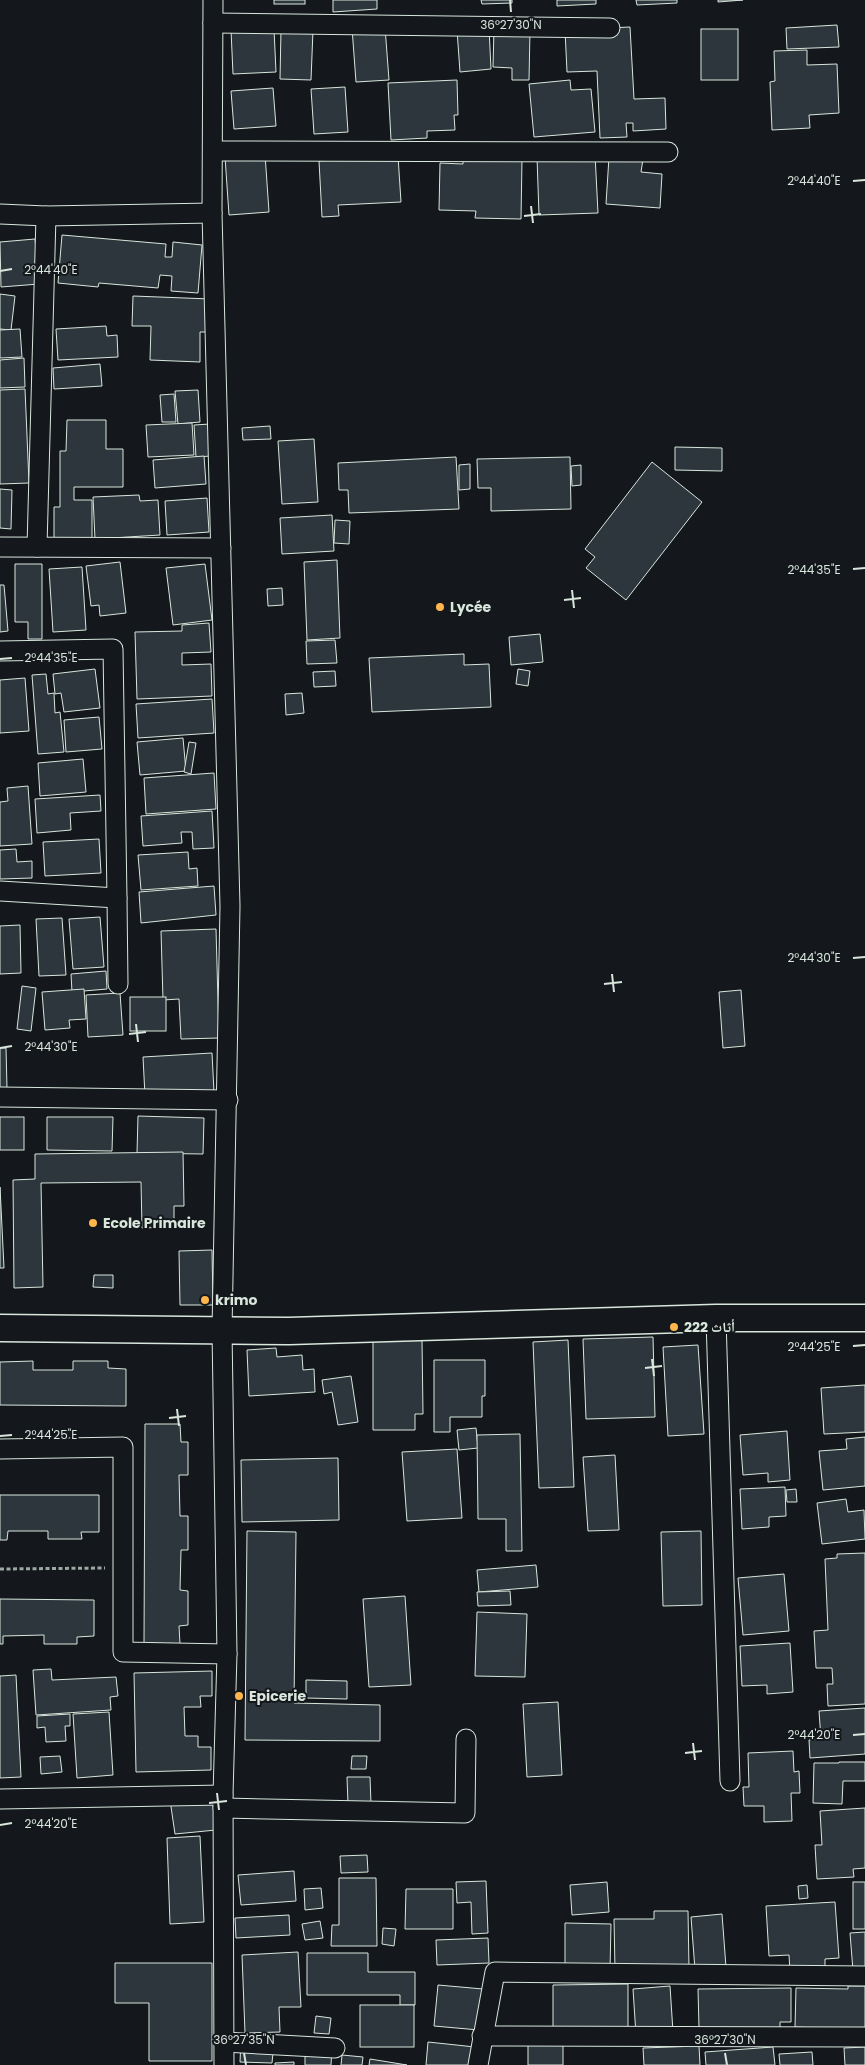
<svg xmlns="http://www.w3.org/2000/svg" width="865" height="2065" viewBox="0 0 865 2065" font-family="Poppins,'Noto Naskh Arabic',sans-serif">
<rect width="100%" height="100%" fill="#14181c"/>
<g fill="#2c363c" stroke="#d8e6dc">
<rect x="274" y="0" width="31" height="4"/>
<polygon points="333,0 377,0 377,9 333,12"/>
<polygon points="481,0 512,0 512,3 482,4"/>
<polygon points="557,0 596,0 596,4 557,6"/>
<polygon points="636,0 677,0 677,3 637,5"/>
<polygon points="718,0 743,0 718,2"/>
<polygon points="837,25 839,47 787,49 786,28"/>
<polygon points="385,27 389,80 356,82 352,28"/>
<polygon points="630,27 634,99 665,98 666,129 633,131 633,123 626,123 627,137 600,138 597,71 567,72 565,30"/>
<polygon points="489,28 491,69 460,72 457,30"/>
<polygon points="274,29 276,72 233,74 231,30"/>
<polygon points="281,29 313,30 311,80 280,79"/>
<polygon points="494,29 530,30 529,80 512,80 512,68 493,67"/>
<rect x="701" y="29" width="37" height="51"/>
<polygon points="807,50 807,65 837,64 839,113 809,115 810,128 772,130 770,82 775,81 774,51"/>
<polygon points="457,80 458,115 454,115 455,130 427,131 427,138 391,140 388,83"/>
<polygon points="570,80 571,90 591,89 595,132 534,137 529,84"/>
<polygon points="345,87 348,132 314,134 311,89"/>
<polygon points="273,88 276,126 234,129 231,91"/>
<polygon points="265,154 269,212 229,215 225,157"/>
<polygon points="595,154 598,213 539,215 537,157"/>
<polygon points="398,156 401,202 338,205 339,216 322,217 319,161"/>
<polygon points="463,157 522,159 521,219 475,218 476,211 439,210 440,163 463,164"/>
<polygon points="609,157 643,159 641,172 662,174 660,208 606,204"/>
<polygon points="62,235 166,244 165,257 172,257 173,242 202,245 198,293 171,291 172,276 160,275 158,288 99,283 98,287 58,283"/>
<polygon points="35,239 39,284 1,287 0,242"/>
<polygon points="0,294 15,296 11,330 0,329"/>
<polygon points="133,296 211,299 211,332 200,332 200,362 150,360 151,326 132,326"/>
<polygon points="106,326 107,336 117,335 118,357 58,360 56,329"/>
<polygon points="20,329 22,357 0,358 0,330"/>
<polygon points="24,358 25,387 0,388 0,360"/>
<polygon points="100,364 102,386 54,389 53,368"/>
<polygon points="25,389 29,483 0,484 0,390"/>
<polygon points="198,390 200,422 178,424 175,391"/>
<polygon points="174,394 176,422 162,422 160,395"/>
<polygon points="67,420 106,420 106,449 123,449 123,487 74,487 74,500 92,500 92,542 54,542 54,507 60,507 60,451 66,451"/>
<polygon points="192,423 194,455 148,457 146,425"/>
<polygon points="210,424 211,456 196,457 194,425"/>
<polygon points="270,426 271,439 243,440 242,428"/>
<polygon points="314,439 318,502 282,504 278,441"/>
<polygon points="675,447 722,448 722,471 675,470"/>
<polygon points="204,456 206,484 155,488 153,460"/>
<polygon points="456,457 459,509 349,513 348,490 339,490 338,463"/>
<polygon points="570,457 571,509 491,511 491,488 478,488 477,459"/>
<polygon points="652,462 702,502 626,600 586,568 595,557 585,549"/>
<polygon points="470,464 470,489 459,490 459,465"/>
<polygon points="581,465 581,485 572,486 571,466"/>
<polygon points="0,489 12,490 11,529 0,528"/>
<polygon points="139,495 140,501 158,500 160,535 95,539 93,497"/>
<polygon points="207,498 209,532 167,535 165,501"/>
<polygon points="332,515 334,551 282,554 280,518"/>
<polygon points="335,520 350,521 349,544 334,543"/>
<polygon points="337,560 340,638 307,640 304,562"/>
<polygon points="120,562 126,613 100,616 99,605 91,606 86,566"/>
<polygon points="15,564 42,564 42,639 28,639 28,622 15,622"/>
<polygon points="205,564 212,620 173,625 166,568"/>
<polygon points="82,567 86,630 53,632 49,569"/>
<polygon points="0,585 4,585 8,631 0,632"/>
<polygon points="282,588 283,605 268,606 267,589"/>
<polygon points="209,623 211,652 182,653 182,665 211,664 212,696 137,699 135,632 182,631 182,625"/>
<polygon points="540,634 543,662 511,665 509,637"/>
<polygon points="335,640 337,663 307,664 306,641"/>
<polygon points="464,654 464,665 489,664 491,707 372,712 369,658"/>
<polygon points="95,669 100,708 64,712 61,693 55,694 53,674"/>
<polygon points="518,669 530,671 528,686 516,684"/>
<polygon points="335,671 336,686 314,687 313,672"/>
<polygon points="46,674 48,694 54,693 55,713 60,712 64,752 38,754 32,675"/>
<polygon points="25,678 29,731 0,733 0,680"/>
<polygon points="302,693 304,713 286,715 285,694"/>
<polygon points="212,699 214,733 138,738 136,704"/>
<polygon points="99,717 102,749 66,752 64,720"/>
<polygon points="183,738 186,771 140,775 137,742"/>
<polygon points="189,742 196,743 191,774 184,772"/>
<polygon points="83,759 86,792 40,796 38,763"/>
<polygon points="214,773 216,809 146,814 144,778"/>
<polygon points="28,786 32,844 0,846 0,802 8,801 7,788"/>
<polygon points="100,795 101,811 70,813 71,830 37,833 35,799"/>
<polygon points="212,811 214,848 193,849 192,832 181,832 182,843 143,846 141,816"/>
<polygon points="99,839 101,873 45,876 43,842"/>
<polygon points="16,849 17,862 32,861 32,878 0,879 0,850"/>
<polygon points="188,852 189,869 197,868 198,886 141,890 138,855"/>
<polygon points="214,886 216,915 141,923 139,892"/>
<polygon points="100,917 104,967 73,969 69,919"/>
<polygon points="62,918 66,975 39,976 36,919"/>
<polygon points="20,925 21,973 0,974 0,926"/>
<polygon points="216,929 219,1038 181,1039 179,999 163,1000 161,931"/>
<polygon points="106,971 107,989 72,992 71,974"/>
<polygon points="22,986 36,988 31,1031 17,1029"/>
<polygon points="84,989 86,1019 69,1020 70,1028 45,1030 42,992"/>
<polygon points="741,990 745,1046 723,1048 719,992"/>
<polygon points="120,993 123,1035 88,1037 86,995"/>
<rect x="130" y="997" width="36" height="34"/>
<polygon points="0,1048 6,1048 7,1088 0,1088"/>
<polygon points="212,1053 214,1092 145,1096 143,1057"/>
<polygon points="138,1116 204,1118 203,1154 137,1153"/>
<rect x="0" y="1117" width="24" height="33"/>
<polygon points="47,1117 113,1117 112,1151 47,1150"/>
<polygon points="183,1152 184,1206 174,1206 174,1227 142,1228 141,1182 41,1183 43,1287 14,1288 13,1180 35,1179 35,1154"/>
<polygon points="0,1187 4,1268 0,1268"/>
<polygon points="212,1250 213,1305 180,1305 179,1251"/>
<polygon points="94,1275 113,1275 113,1288 93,1287"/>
<polygon points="653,1337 655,1417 586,1419 583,1339"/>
<polygon points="373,1340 422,1340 423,1414 415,1414 415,1430 373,1430"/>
<polygon points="568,1340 574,1487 539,1488 533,1342"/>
<polygon points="698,1345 704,1434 668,1436 663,1347"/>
<polygon points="276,1348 277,1357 302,1355 303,1370 314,1369 315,1392 249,1396 247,1350"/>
<polygon points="434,1360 485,1360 485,1396 482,1396 482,1417 450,1417 450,1432 434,1432"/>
<polygon points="33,1361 33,1370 73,1370 73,1361 108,1361 108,1368 126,1369 126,1406 0,1405 0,1362"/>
<polygon points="351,1376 358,1422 338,1425 332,1392 324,1394 322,1380"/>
<polygon points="865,1385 865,1432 824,1434 821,1388"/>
<polygon points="145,1424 180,1424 181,1442 188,1442 188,1475 179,1475 180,1516 188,1516 188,1550 181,1550 180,1590 188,1591 188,1625 179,1626 180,1644 144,1643"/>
<polygon points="476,1428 478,1448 459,1450 457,1430"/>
<polygon points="787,1431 790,1480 768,1482 768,1473 743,1475 740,1435"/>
<polygon points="520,1434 522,1551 506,1551 506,1519 478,1519 477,1435"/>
<polygon points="865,1437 865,1486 823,1490 819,1451 847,1449 846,1439"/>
<polygon points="457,1449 462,1518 407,1521 402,1452"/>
<polygon points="615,1455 619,1530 588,1531 583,1457"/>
<polygon points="338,1458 339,1520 242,1522 241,1460"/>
<polygon points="785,1487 786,1516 769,1517 769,1527 742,1529 740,1489"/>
<polygon points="796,1489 797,1502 787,1502 786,1490"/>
<polygon points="0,1495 99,1495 99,1532 81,1532 82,1539 48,1539 48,1531 8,1531 7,1540 0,1540"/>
<polygon points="846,1499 848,1512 864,1510 865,1539 822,1544 817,1503"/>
<polygon points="247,1531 296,1532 294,1703 380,1705 380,1741 245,1740"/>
<polygon points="701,1531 702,1605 663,1606 661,1532"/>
<polygon points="865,1553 865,1704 828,1706 827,1684 833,1684 832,1668 816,1668 814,1631 828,1630 825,1559 837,1558 837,1554"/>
<polygon points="536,1565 538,1587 479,1592 477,1570"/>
<polygon points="784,1574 789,1631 743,1635 738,1578"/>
<polygon points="510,1591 511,1605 478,1606 477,1592"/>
<polygon points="405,1596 411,1685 369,1687 363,1599"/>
<polygon points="0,1599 94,1600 94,1636 77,1637 77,1644 44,1644 44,1635 3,1636 3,1644 0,1644"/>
<polygon points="477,1612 527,1614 525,1677 475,1676"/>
<polygon points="790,1643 793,1692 767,1694 767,1685 742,1686 740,1646"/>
<polygon points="51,1669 52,1680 116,1677 118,1696 110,1697 111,1710 36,1715 33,1670"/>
<polygon points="212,1671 212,1696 200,1696 201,1707 184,1707 185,1736 198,1736 198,1747 211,1747 211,1770 136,1772 134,1673"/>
<polygon points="16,1675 21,1777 0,1778 0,1676"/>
<polygon points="306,1680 347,1681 347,1699 306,1698"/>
<polygon points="558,1702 562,1775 527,1777 523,1704"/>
<polygon points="865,1708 865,1754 810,1758 809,1740 821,1739 819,1711"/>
<polygon points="109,1712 113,1775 77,1778 73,1714"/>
<polygon points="70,1714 70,1726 65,1726 66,1741 46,1742 45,1727 37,1728 37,1716"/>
<polygon points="793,1751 794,1772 799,1771 800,1793 791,1793 792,1821 764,1822 764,1806 744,1806 743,1787 749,1787 748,1753"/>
<polygon points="60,1756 62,1772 41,1774 40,1757"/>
<polygon points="352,1756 367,1756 366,1769 351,1769"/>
<polygon points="839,1762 865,1762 865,1781 843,1781 842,1804 813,1803 814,1763 839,1763"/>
<polygon points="347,1777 370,1777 371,1804 348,1804"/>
<polygon points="212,1795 216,1830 175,1834 170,1800"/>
<polygon points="865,1808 865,1868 853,1869 854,1877 817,1879 815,1845 822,1845 820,1811"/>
<polygon points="200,1836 204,1922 170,1924 167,1838"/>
<polygon points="367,1855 368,1872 341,1873 340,1856"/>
<polygon points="294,1871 296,1901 241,1905 238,1875"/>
<polygon points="339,1878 376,1878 377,1946 331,1946 332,1925 339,1925"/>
<polygon points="486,1881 488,1933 472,1934 471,1902 457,1903 456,1882"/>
<polygon points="607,1882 609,1912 572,1915 570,1885"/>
<rect x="853" y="1882" width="12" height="47"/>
<polygon points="807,1885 808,1898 799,1899 798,1886"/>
<polygon points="321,1888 323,1908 305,1910 304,1889"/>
<polygon points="406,1889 453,1889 453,1929 405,1929"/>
<polygon points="835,1902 839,1958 825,1959 825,1970 790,1972 789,1955 769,1956 766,1906"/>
<polygon points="654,1911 688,1911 689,1969 615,1970 614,1919 654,1919"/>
<polygon points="722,1914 726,1967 695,1970 691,1917"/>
<polygon points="289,1915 290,1935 236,1938 235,1918"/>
<polygon points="320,1921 323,1938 305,1940 302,1924"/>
<polygon points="565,1923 611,1924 610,1970 565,1969"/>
<polygon points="383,1928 396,1929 394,1946 382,1944"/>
<polygon points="865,1932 865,1970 853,1971 850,1933"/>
<polygon points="488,1938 489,1963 437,1965 436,1940"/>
<polygon points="298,1952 301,2007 279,2007 280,2032 245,2033 242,1955"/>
<polygon points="307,1953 368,1953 368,1972 415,1972 415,2005 400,2005 400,1995 307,1995"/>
<polygon points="115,1963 212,1963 212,2061 149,2061 149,2003 115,2003"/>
<polygon points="628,1984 628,2033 553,2031 553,1985"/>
<polygon points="438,1985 483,1989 479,2030 434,2026"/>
<polygon points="670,1986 673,2032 636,2035 633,1989"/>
<polygon points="848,1986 865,1986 865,2034 816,2028 795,2027 796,1988 848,1989"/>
<polygon points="791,1988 791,2022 780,2022 780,2034 699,2028 698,1989"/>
<rect x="360" y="2005" width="54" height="42"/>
<polygon points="316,2016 331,2018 329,2034 314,2033"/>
<polygon points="241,2040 274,2042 272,2063 240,2062"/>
<polygon points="428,2042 475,2047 473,2065 426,2065"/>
<rect x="528" y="2043" width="35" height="22"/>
<polygon points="699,2046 700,2065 644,2065 643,2048"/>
<polygon points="305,2047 332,2048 331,2065 305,2065"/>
<polygon points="773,2047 775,2065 706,2065 705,2052"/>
<polygon points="865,2047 865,2065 845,2065 844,2048"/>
<polygon points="812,2052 813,2065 780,2065 779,2054"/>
<polygon points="342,2055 363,2057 362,2065 341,2065"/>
<polygon points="370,2059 407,2065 369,2065"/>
<polygon points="294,2062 294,2065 275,2065 275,2063"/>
</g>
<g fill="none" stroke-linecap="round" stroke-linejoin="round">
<defs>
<g id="street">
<polyline points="213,0 212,213 230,906 222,1330 227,1654 223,1795 224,2065"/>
<polyline points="213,23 610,28"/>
<polyline points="213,151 668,152"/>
<polyline points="0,214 46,216 212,213"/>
<polyline points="0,547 221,548"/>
<polyline points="37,547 46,216"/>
<polyline points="0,651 113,649 117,898 0,891"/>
<polyline points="117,898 118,984"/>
<polyline points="0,1097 228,1100"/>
<polyline points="716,1318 730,1781"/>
<polyline points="0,1449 123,1447 123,1652 227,1654"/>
<polyline points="0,1799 223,1795"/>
<polyline points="223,1808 465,1813 466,1739"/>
<polyline points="482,2036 865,2037"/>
<polyline points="224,2042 335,2048"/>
<polyline points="478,2065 495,1972 865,1976"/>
</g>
<polyline id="secondary" points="0,1328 289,1331 716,1318 865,1318"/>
</defs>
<use href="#street" stroke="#d8e6dc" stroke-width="21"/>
<use href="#secondary" stroke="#d8e6dc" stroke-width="29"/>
<polyline stroke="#9da8a2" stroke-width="3" stroke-dasharray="4 2.5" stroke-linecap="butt" points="0,1569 105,1568"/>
<use href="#street" stroke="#14181c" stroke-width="19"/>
<use href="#secondary" stroke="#14181c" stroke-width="26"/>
</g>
<path fill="none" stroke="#d8e6dc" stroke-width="2" d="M510 0 511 12M853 181 865 180M531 206 533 223M524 216 541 214M0 271 12 269M853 569 865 568M572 590 574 608M564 600 581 598M0 659 12 658M853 958 865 957M612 974 614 992M604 984 622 982M136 1024 138 1042M129 1034 146 1032M0 1048 12 1046M853 1346 865 1345M652 1359 654 1376M645 1368 662 1366M177 1409 179 1426M169 1418 186 1416M0 1436 12 1435M853 1735 865 1734M693 1743 695 1760M685 1753 702 1751M217 1793 219 1810M209 1803 227 1801M0 1825 12 1823M244 2053 246 2065M725 2053 727 2065"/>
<g fill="#ffb74d" stroke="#14181c" stroke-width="2">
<circle cx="440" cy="607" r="5"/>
<circle cx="93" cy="1223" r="5"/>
<circle cx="205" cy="1300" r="5"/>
<circle cx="674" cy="1327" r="5"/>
<circle cx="239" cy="1696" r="5"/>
</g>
<g text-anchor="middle" stroke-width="4" stroke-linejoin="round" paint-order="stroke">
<g font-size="14" font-weight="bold" fill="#d8e6dc" stroke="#14181c" text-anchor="start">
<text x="450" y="612">Lycée</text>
<text x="103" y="1228">Ecole Primaire</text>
<text x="215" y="1305">krimo</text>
<text x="684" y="1332">أثاث 222</text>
<text x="249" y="1701">Epicerie</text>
</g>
</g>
<g font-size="12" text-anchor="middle" fill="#d8e6dc" stroke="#14181c" stroke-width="4" stroke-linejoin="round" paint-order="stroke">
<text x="511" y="29">36°27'30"N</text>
<text x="814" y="185">2°44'40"E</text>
<text x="51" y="274">2°44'40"E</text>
<text x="814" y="574">2°44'35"E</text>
<text x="51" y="662">2°44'35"E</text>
<text x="814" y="962">2°44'30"E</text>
<text x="51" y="1051">2°44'30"E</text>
<text x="814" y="1351">2°44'25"E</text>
<text x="51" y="1439">2°44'25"E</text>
<text x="814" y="1739">2°44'20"E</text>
<text x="51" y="1828">2°44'20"E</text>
<text x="244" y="2044">36°27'35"N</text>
<text x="725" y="2044">36°27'30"N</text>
</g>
</svg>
